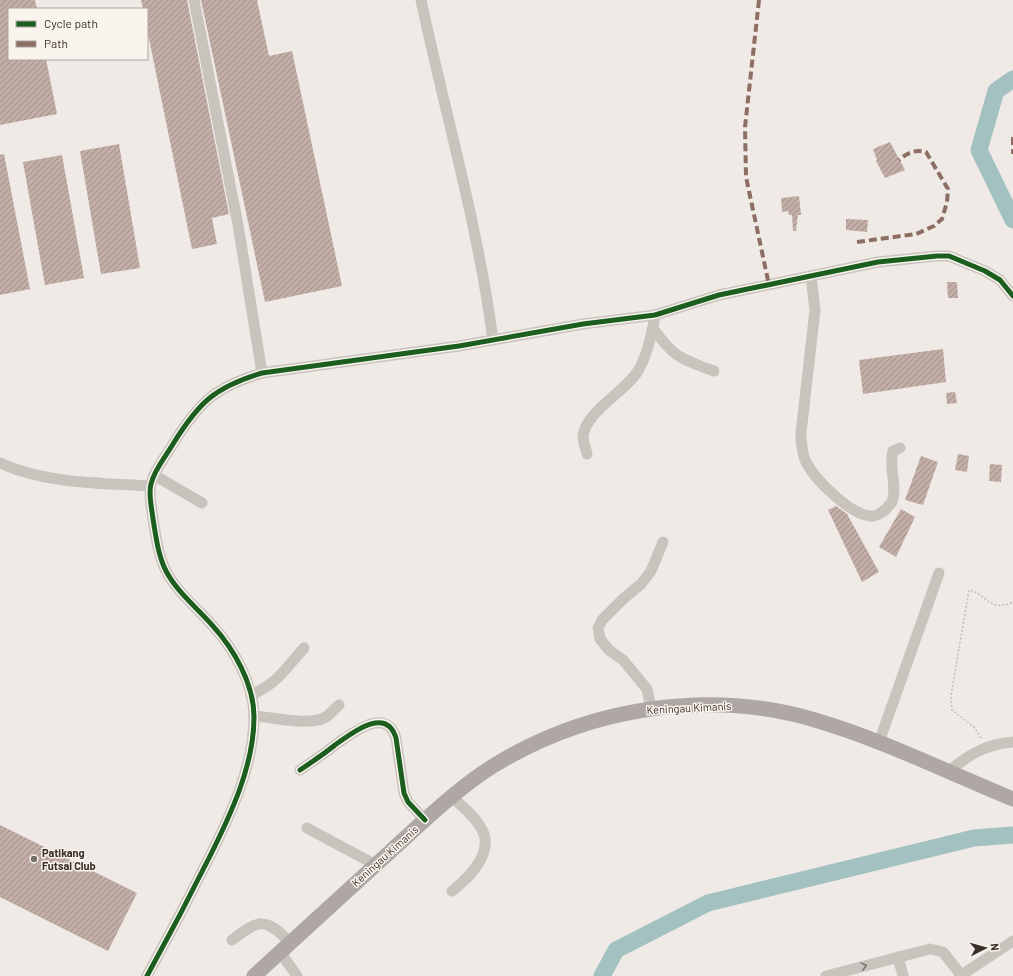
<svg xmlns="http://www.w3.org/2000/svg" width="1013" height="976" viewBox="0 0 1013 976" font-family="Barlow,sans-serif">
<defs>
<pattern id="building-hatch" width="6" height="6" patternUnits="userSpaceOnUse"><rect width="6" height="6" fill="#c2aea7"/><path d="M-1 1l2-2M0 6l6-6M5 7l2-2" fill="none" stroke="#9f8e88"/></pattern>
</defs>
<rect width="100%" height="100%" fill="#efeae5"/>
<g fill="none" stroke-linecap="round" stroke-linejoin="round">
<g stroke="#a2c1c0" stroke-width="17">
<polyline points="1013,79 996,91 979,150 1013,220"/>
<polyline points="602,976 616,950 708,903 974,838 1013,835"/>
</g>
</g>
<g fill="url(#building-hatch)">
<polygon points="0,0 35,0 37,9 9,9 9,59 46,59 57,114 0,125"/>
<polygon points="141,0 187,0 229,214 212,218 217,244 192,249 147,29 147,9 143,9"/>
<polygon points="201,0 257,0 269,56 292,51 342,286 265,302"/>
<polygon points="890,142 905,170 885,178 876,161 877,160 873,149"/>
<polygon points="119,144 140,268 101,274 80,151"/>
<polygon points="4,154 30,289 0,295 0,155"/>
<polygon points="62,155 84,278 45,285 23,162"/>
<polygon points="799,196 801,215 798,215 796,231 793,231 792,215 789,215 788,211 782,212 781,198"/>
<polygon points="846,219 868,220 867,232 846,230"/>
<polygon points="947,282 957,282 958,298 948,298"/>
<polygon points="943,349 946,382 863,394 859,360"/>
<polygon points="955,392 957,403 947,404 946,393"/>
<polygon points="958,454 969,456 967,472 955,470"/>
<polygon points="921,456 938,462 923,505 905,500"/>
<polygon points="990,464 1002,465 1001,482 989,481"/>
<polygon points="836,506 847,514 879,572 862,582 828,510"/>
<polygon points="901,509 915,517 896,557 879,547"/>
<polygon points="0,825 137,893 108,951 0,897"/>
</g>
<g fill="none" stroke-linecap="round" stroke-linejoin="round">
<path stroke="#c2bbb6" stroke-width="1.5" stroke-dasharray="2 2" stroke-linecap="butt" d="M981 738 974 727 952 710 951 696 969 590C988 594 988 613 1013 602"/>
<g stroke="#c9c3be" stroke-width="11">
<polyline points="194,0 238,225 262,373"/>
<path d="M421 0C445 113 478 225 493 340"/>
<path d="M811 276 815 310 801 433C801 443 802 453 806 462 815 480 850 514 870 516 875 517 882 513 886 509 887 507 891 504 892 502 898 486 888 467 893 451L900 448"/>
<path d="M653 328C673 357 681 359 714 371"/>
<path d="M587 454C586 449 583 442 583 436 586 411 625 392 638 371 648 354 652 334 655 315"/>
<path d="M0 463C46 484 100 483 150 486"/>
<polyline points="154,475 202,503"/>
<path d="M251 695C279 682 284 670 304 648"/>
<polyline points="651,708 647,689 623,660 609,650 600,639 598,628 602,620 623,599 641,584 651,571 663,542"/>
<path d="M254 716C273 717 307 726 324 718 330 715 334 709 339 705"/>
<polyline points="879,742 939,573"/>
<path d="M300 770C312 762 324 754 335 745 351 734 386 705 396 738L404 793 408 802 425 820"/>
<path d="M948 772C968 755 986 744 1013 742"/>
<path d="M452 797C463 807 482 822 485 838 488 860 467 879 452 891"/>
<polyline points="307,828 376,865"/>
<path d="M232 940C259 919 266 917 290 943"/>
<polyline points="280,952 297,976"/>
<polyline points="898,957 903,976"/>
<path d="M147 976C169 936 190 896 210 856 231 814 254 765 254 717 254 684 234 649 212 625 197 608 177 592 166 571 158 555 156 537 153 519 152 509 148 494 151 484 154 470 166 456 173 444 199 402 215 387 262 373L459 346 583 324 655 315 719 295 878 262 937 256H949L985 271 1000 280 1013 296"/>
<polyline points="826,976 930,949 943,952 961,975"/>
<polyline points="960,976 1013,941"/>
</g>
<path stroke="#aea7a3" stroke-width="15" d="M254 976C300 934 346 892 392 850 423 822 458 788 493 766 587 708 708 688 815 720 883 740 947 772 1013 799"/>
<g stroke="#8d6e63" stroke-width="4" stroke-dasharray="8 4" stroke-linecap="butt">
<polyline points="759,0 745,127 746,177 769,285"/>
<polyline points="1013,137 1013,154"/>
<path d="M857 242 916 234 934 226 942 219 947 202 948 189 926 152C915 149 907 153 899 160"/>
</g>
<defs>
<g id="cycleway">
<path d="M300 770C312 762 324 754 335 745 351 734 386 705 396 738L404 793 408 802 425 820"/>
<path d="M147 976C169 936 190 896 210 856 231 814 254 765 254 717 254 684 234 649 212 625 197 608 177 592 166 571 158 555 156 537 153 519 152 509 148 494 151 484 154 470 166 456 173 444 199 402 215 387 262 373L459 346 583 324 655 315 719 295 878 262 937 256H949L985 271 1000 280 1013 296"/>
</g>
</defs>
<use href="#cycleway" stroke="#faf4ee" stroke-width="8"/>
<use href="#cycleway" stroke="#1b5e20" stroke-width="5"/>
</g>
<defs><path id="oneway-chevron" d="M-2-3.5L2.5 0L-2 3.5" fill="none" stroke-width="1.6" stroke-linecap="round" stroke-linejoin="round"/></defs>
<use stroke="#7a726d" href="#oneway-chevron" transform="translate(864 966) rotate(-15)"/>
<circle fill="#79706c" stroke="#faf4ee" stroke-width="1.5" cx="34" cy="859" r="4"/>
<g text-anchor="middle" stroke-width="3" stroke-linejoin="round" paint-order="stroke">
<g font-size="11" fill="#3a2f2b" stroke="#faf4ee">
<text transform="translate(689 708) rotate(-3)" y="4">Keningau Kimanis</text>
<text transform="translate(385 856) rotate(-42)" y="4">Keningau Kimanis</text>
</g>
<g font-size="11" font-weight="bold" fill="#3a2f2b" stroke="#faf4ee" text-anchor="start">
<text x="42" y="857">Patikang<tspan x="42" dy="13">Futsal Club</tspan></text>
</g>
</g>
<rect x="8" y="8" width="140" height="52" fill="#faf4ee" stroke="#ada5a0"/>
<rect x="16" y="21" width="20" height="6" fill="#1b5e20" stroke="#ada5a0"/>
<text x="44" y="28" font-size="12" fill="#3a2f2b">Cycle path</text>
<rect x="16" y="41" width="20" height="6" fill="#8d6e63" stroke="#ada5a0"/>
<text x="44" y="48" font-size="12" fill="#3a2f2b">Path</text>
<g transform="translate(985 948) rotate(84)" stroke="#faf4ee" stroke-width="3" paint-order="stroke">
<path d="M0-3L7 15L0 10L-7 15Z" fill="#3a2f2b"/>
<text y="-6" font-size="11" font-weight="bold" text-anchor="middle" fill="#3a2f2b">N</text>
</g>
</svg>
